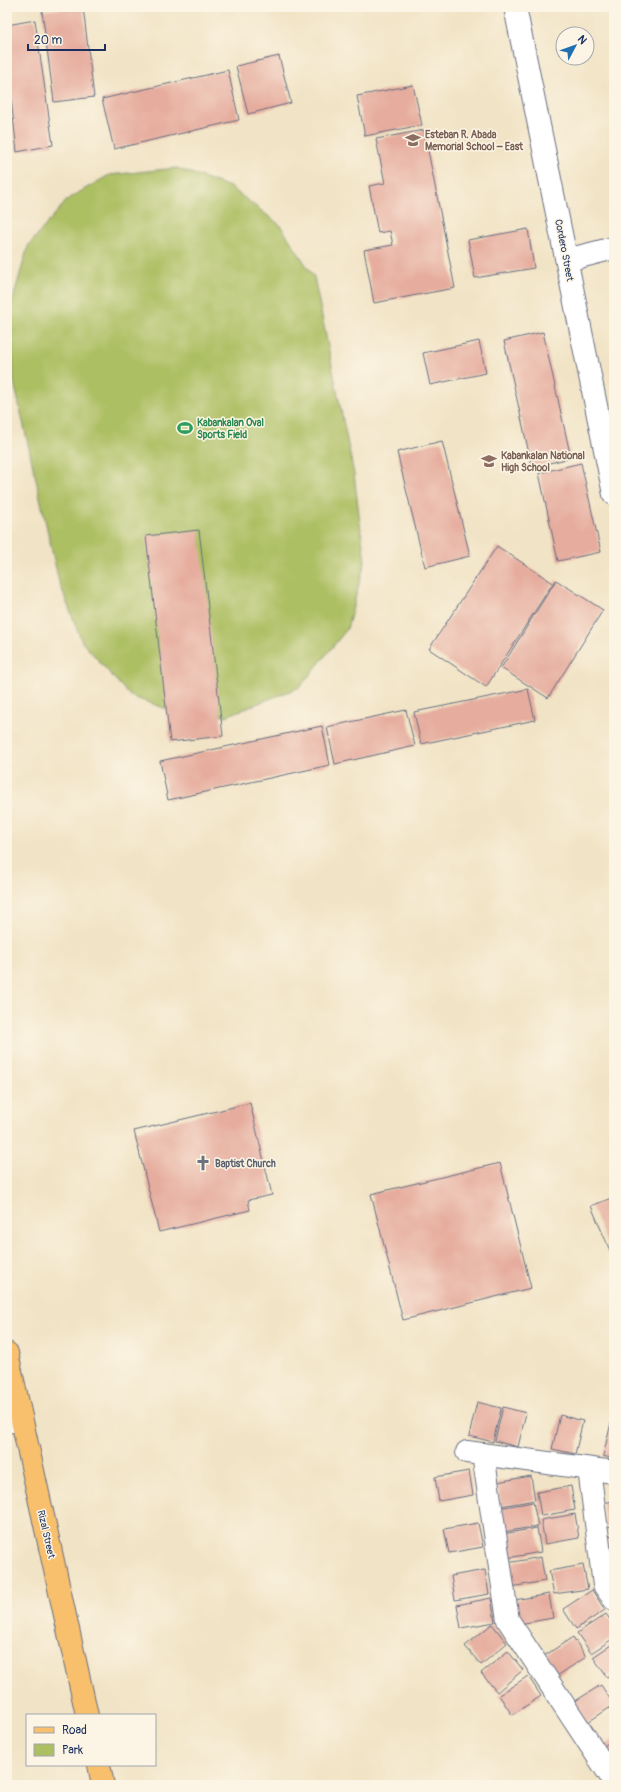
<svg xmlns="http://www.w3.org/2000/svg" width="621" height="1792" viewBox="0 0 621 1792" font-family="Pangolin,sans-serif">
<rect width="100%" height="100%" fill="#fcf5e5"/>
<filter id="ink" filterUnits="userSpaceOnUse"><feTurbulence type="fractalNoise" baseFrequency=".025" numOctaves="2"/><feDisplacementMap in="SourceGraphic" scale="8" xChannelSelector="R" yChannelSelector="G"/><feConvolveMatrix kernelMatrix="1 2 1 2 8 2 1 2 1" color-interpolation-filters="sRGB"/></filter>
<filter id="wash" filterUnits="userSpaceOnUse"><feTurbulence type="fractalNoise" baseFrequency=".012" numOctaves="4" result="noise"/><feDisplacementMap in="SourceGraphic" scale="16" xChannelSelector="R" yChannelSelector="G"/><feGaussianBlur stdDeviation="0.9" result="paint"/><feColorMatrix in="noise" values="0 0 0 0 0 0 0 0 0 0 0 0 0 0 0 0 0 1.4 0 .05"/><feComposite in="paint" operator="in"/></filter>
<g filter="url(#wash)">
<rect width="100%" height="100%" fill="#f1e3c5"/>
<polygon fill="#adbf63" stroke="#647760" points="177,168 230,187 280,225 314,277 354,474 365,562 347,629 300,687 226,716 170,710 130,696 82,642 59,582 14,382 10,309 28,246 68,199 109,175"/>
<g id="blocks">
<g fill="#e6ad9f">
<polygon points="72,7 83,7 94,97 54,102 42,11"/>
<polygon points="35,20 53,145 17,152 7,63 7,25"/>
<polygon points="279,56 291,103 248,114 236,66"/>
<polygon points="228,70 239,120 114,149 102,99"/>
<polygon points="413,85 422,125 365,136 357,96"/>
<polygon points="424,130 455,288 374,303 364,250 393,245 390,231 378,233 369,186 385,183 376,139"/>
<polygon points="528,229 534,268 475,278 468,240"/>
<polygon points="543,332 571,458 532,467 504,341"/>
<polygon points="479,341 486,373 430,385 423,353"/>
<polygon points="442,441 470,556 425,567 397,452"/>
<polygon points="581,463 601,552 558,561 539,473"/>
<polygon points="199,530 223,736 170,742 146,536"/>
<polygon points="497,546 553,583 486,687 429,649"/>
<polygon points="556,580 603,610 548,698 501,668"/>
<polygon points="528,689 535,720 421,744 414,712"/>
<polygon points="406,710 415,746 335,764 327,727"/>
<polygon points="322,726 330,765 168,800 160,761"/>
<polygon points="250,1103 272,1195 248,1200 250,1210 159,1232 134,1131"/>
<polygon points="500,1163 531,1288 403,1320 371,1194"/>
<polygon points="614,1197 614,1260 591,1206"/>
<polygon points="477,1402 501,1408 493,1442 469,1436"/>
<polygon points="503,1407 526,1413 518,1447 495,1441"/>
<polygon points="560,1415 583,1421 575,1454 552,1449"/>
<polygon points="611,1423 614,1423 614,1459 603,1456"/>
<polygon points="469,1471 473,1495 439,1501 435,1477"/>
<polygon points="531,1476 535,1500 501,1506 497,1482"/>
<polygon points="571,1486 575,1510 541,1516 537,1492"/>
<polygon points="614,1501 614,1526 606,1527 602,1503"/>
<polygon points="533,1502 538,1526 504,1532 499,1508"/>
<polygon points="575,1514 579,1538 545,1544 541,1520"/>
<polygon points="478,1523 483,1547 449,1553 444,1529"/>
<polygon points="537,1528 541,1552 507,1558 503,1534"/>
<polygon points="614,1535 614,1559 611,1560 607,1536"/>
<polygon points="541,1557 545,1581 511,1587 507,1563"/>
<polygon points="583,1565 588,1589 554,1594 549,1571"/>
<polygon points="485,1570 489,1594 455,1600 451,1576"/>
<polygon points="592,1590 605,1610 576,1629 563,1609"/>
<polygon points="549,1594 553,1618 519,1624 515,1600"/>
<polygon points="491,1598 495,1622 461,1628 457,1605"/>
<polygon points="606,1614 614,1625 614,1638 591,1653 577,1633"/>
<polygon points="492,1624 507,1643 481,1665 465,1646"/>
<polygon points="573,1637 586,1657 557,1676 544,1656"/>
<polygon points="614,1643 614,1672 607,1677 593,1657"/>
<polygon points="508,1651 523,1670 497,1692 481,1673"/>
<polygon points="528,1676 541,1696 512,1715 499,1695"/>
<polygon points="614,1676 614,1687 609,1680"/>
<polygon points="601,1685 614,1705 585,1724 572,1703"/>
<polygon points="614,1739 614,1762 604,1746"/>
</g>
</g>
</g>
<g filter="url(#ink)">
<use href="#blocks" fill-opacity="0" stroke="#666e82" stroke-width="1"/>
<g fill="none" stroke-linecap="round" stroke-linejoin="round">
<defs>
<g id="minor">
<polyline points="515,7 614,494"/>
<polyline points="567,260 614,248"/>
<polyline points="7,1422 21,1419"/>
<polyline points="467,1452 614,1472"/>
<polyline points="483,1454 508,1620 614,1781"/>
<polyline points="589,1469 604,1585 614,1599"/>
</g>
<g id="major">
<polyline points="7,1353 87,1715"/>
<polyline points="99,1765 103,1785"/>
</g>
</defs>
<use href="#minor" stroke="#666e82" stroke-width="24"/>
<use href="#major" stroke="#666e82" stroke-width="24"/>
<use href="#minor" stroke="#fff" stroke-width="22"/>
<use href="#major" stroke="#f8bf6c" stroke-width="22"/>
</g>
</g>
<defs>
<symbol id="school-bare" viewBox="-9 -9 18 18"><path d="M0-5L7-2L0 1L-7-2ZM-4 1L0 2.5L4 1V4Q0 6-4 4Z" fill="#8d6e63" stroke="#fcf5e5" stroke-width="2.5" paint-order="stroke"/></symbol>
<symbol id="stadium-bare" viewBox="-9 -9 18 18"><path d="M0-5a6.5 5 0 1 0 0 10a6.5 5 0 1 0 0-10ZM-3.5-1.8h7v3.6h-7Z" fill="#2e9e5b" stroke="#fcf5e5" stroke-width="2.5" paint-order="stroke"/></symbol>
<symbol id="church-bare" viewBox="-9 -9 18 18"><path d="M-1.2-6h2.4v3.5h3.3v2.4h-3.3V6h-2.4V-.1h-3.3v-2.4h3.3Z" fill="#6b7280" stroke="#fcf5e5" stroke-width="2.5" paint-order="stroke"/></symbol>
</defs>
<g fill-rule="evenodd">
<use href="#school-bare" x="402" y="129" width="22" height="22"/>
<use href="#stadium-bare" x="174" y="417" width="22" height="22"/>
<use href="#school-bare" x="478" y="450" width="22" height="22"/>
<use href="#church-bare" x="192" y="1152" width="22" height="22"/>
</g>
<g text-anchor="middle" stroke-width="3" stroke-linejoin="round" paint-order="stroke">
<g font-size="10" font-weight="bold" fill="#785e54" stroke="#fcf5e5" text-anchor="start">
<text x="425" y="138">Esteban R. Abada<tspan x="425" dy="12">Memorial School – East</tspan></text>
<text x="501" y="459">Kabankalan National<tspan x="501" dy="12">High School</tspan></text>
</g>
<g font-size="10" fill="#1b2f5e" stroke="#fcf5e5">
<text transform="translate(565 250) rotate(79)" y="4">Cordero Street</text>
<text transform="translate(47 1534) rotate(77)" y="4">Rizal Street</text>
</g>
<g font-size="10" font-weight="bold" fill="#27864d" stroke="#fcf5e5" text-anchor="start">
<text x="197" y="426">Kabankalan Oval<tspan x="197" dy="12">Sports Field</tspan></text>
</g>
<g font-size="10" font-weight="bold" fill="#5b616d" stroke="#fcf5e5" text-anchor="start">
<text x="215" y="1167">Baptist Church</text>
</g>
</g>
<rect width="621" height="1792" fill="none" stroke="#fcf5e5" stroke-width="24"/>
<rect x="26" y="1714" width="130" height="52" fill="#fcf5e5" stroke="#a2a6af"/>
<rect x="34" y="1727" width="20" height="6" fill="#f8bf6c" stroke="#a2a6af"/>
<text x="62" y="1734" font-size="12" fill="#1b2f5e">Road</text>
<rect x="34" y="1744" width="20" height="12" fill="#adbf63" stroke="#a2a6af"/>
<text x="62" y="1754" font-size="12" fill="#1b2f5e">Park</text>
<g transform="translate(575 46) rotate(49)"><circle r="19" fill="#fcf5e5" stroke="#a2a6af"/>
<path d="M0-3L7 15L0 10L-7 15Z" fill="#1f6fb2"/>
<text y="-6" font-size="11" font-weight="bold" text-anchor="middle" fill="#1b2f5e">N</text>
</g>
<path d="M28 44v6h77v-6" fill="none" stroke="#1b2f5e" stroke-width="2"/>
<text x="34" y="44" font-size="12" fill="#1b2f5e" stroke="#fcf5e5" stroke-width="3" paint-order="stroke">20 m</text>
</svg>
